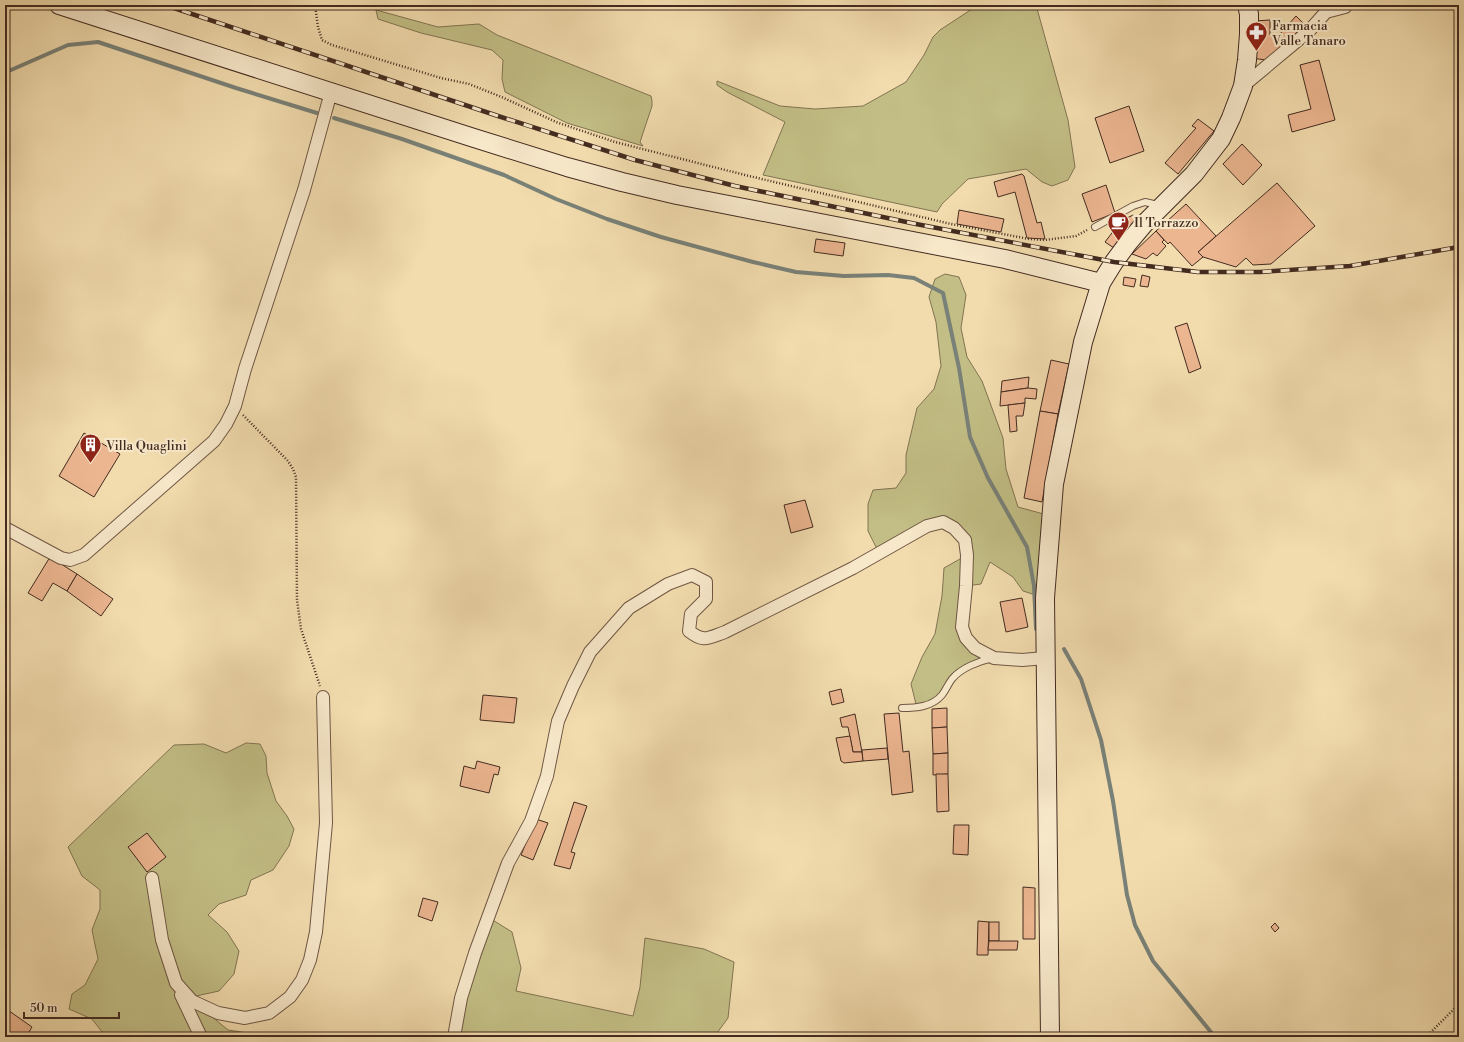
<svg xmlns="http://www.w3.org/2000/svg" width="1464" height="1042" viewBox="0 0 1464 1042" font-family="'Libre Bodoni',serif">
<rect width="100%" height="100%" fill="#f2dcae"/>
<filter id="stains"><feTurbulence type="fractalNoise" baseFrequency=".005" numOctaves="4"/><feColorMatrix values="0 0 0 0 .2 0 0 0 0 .09 0 0 0 0 .02 0 0 0 .5 -.17"/></filter>
<radialGradient id="worn" r=".72"><stop offset=".6" stop-color="#630" stop-opacity="0"/><stop offset="1" stop-color="#630" stop-opacity=".3"/></radialGradient>
<g fill="#c2be85" stroke="#827452">
<polygon points="978,5 1036,5 1068,120 1075,167 1068,180 1052,186 1042,182 1026,169 968,179 942,204 937,212 763,175 785,122 727,92 717,85 717,81 780,106 815,109 863,106 906,82 924,55 933,37 940,30"/>
<polygon points="376,10 438,27 479,24 497,35 651,96 652,101 652,106 640,142 643,146 567,123 505,92 502,79 503,60 492,50 421,33 378,19"/>
<polygon points="945,274 959,277 966,295 961,328 967,357 982,381 1003,438 1006,469 1018,507 1051,516 1045,598 1023,591 1013,577 990,562 981,584 966,586 966,638 994,658 981,661 952,679 941,696 917,708 911,684 922,657 935,634 942,596 944,568 967,555 965,540 943,522 879,553 868,531 868,504 873,490 896,488 906,473 906,455 917,408 934,389 941,366 936,322 929,297 935,279"/>
<polygon points="246,743 260,744 266,756 267,773 276,801 287,816 294,829 289,846 273,870 251,880 246,895 219,904 208,915 227,932 239,951 234,974 219,991 196,996 205,1011 228,1030 248,1033 252,1037 106,1037 92,1019 69,1009 72,994 85,985 98,959 92,930 100,909 100,890 82,876 68,847 174,745 204,744 226,753"/>
<polygon points="488,917 512,932 521,968 516,991 633,1016 640,987 645,938 704,949 734,962 728,1018 714,1037 454,1037"/>
</g>
<g fill="none" stroke-linecap="round" stroke-linejoin="round">
<g stroke="#798178" stroke-width="4">
<polyline points="5,71 11,70 68,45 98,42 236,88 317,113"/>
<polyline points="334,118 402,139 504,175 556,199 607,219 661,237 753,262 796,272 844,276 888,275 914,278 943,293 959,368 970,437 988,478 1027,547 1034,586 1036,629"/>
<polyline points="1064,649 1081,679 1101,740 1113,801 1127,895 1135,925 1153,961 1215,1037"/>
</g>
</g>
<g fill="#ecb690" stroke="#432b20">
<polygon points="1296,16 1305,25 1286,42 1279,35"/>
<polygon points="1270,20 1270,35 1279,35 1286,42 1266,60 1251,58 1254,21"/>
<polygon points="1319,60 1335,120 1292,132 1288,115 1311,109 1300,65"/>
<polygon points="1129,106 1144,151 1110,163 1095,118"/>
<polygon points="1198,119 1214,131 1178,174 1165,163 1196,128 1192,126"/>
<polygon points="1242,144 1262,165 1243,185 1223,164"/>
<polygon points="1022,174 1024,176 1037,223 1041,222 1045,239 1027,238 1015,192 998,197 994,182"/>
<polygon points="1277,183 1315,226 1271,264 1253,265 1246,258 1236,267 1203,257 1198,252"/>
<polygon points="1106,185 1115,213 1092,222 1082,194"/>
<polygon points="1186,204 1216,236 1198,252 1203,257 1192,266 1170,242 1168,244 1156,231"/>
<polygon points="959,210 1004,219 1001,232 957,224"/>
<polygon points="1133,215 1140,221 1117,250 1105,242 1121,221"/>
<polygon points="1156,231 1164,240 1162,242 1166,246 1157,256 1153,253 1146,259 1132,254"/>
<polygon points="816,239 845,243 843,256 814,252"/>
<polygon points="1142,275 1150,277 1148,287 1140,286"/>
<polygon points="1124,277 1136,279 1134,287 1123,285"/>
<polygon points="1187,323 1201,368 1189,373 1175,327"/>
<polygon points="1051,360 1069,364 1058,414 1040,411"/>
<polygon points="1029,377 1028,388 1001,392 1002,381"/>
<polygon points="1028,388 1037,389 1036,399 1025,398 1025,403 1000,406 1001,392"/>
<polygon points="1025,403 1023,416 1016,416 1017,431 1010,432 1008,405"/>
<polygon points="1040,411 1058,414 1042,502 1024,498"/>
<polygon points="84,433 120,454 94,497 59,476"/>
<polygon points="805,500 813,527 791,533 784,505"/>
<polygon points="50,557 77,574 67,591 53,583 42,601 28,593"/>
<polygon points="77,574 113,599 101,616 67,591"/>
<polygon points="1022,598 1028,627 1006,632 1000,602"/>
<polygon points="841,689 844,702 832,705 829,692"/>
<polygon points="483,695 517,698 514,723 480,720"/>
<polygon points="947,708 947,727 932,728 932,709"/>
<polygon points="899,713 903,752 909,751 913,792 892,795 884,714"/>
<polygon points="855,714 862,752 853,752 848,727 842,727 840,718"/>
<polygon points="947,727 948,753 933,754 932,728"/>
<polygon points="850,736 853,752 862,752 863,761 844,763 841,761 836,738"/>
<polygon points="887,748 888,759 863,761 862,750"/>
<polygon points="948,753 948,774 933,775 933,754"/>
<polygon points="477,761 500,767 498,775 494,774 489,793 460,786 464,766 475,769"/>
<polygon points="936,774 948,774 949,811 937,812"/>
<polygon points="574,802 587,806 571,852 575,853 570,869 554,865"/>
<polygon points="536,819 548,823 533,860 521,855"/>
<polygon points="954,825 969,825 968,855 953,854"/>
<polygon points="147,833 166,857 147,872 128,847"/>
<polygon points="1023,887 1035,888 1035,939 1023,939"/>
<polygon points="423,898 438,902 432,921 418,916"/>
<polygon points="978,921 989,922 988,955 977,955"/>
<rect x="989" y="922" width="10" height="19"/>
<polygon points="1275,923 1279,928 1275,932 1271,927"/>
<polygon points="989,941 1018,941 1017,950 988,950"/>
<polygon points="5,979 10,986 5,992"/>
<polygon points="5,1008 32,1027 26,1037 5,1036"/>
</g>
<g fill="none" stroke-linecap="round" stroke-linejoin="round">
<defs>
<g id="lane">
<polyline points="1095,227 1133,206 1145,202 1158,205"/>
<path d="M902 708C916 708 932 707 942 695 946 690 948 684 952 679 961 668 979 661 993 658"/>
</g>
<g id="street">
<polyline points="1243,86 1309,31 1326,12 1345,7 1346,5"/>
<polyline points="5,528 61,558 70,560 84,555 214,441 226,424 235,406 245,369 304,190 331,92"/>
<polyline points="152,878 162,940 176,983 192,1001 218,1013 245,1018 269,1013 290,997 302,980 310,960 316,932 326,823 323,697"/>
<polyline points="181,995 201,1037"/>
<path d="M454 1037 461 998 475 953 508 863 531 821 547 776 558 721 573 686 590 652 629 608 668 584 692 575 706 582V599L691 614 689 631C704 643 708 638 725 632L853 568 927 526 943 522 954 528 965 540 967 555 966 586 962 627 966 638 975 648 994 658 1022 660 1045 658"/>
</g>
<g id="secondary">
<polyline points="59,5 474,138 567,167 622,182 677,195 1005,259 1101,283"/>
<polyline points="1050,1037 1045,598 1054,484 1083,342 1101,283 1114,262 1128,243 1144,224 1194,174 1221,139 1231,118 1243,86 1247,60 1249,34 1249,14 1247,5"/>
</g>
</defs>
<use href="#lane" stroke="#6f5744" stroke-width="8"/>
<use href="#street" stroke="#6f5744" stroke-width="14"/>
<use href="#secondary" stroke="#432b20" stroke-width="20"/>
<g stroke="#432b20" stroke-width="2.5" stroke-dasharray="1 2" stroke-linecap="butt">
<polyline points="315,5 318,27 322,40 332,45 441,78 469,84 504,98 556,122 615,142 745,175 951,224 1029,239 1045,240 1076,236 1087,230"/>
<polyline points="372,9 375,5"/>
<polyline points="243,415 288,461 293,469 296,477 297,600 301,629 320,686"/>
<polyline points="1426,1037 1459,1004"/>
</g>
<use href="#lane" stroke="#f7e8ca" stroke-width="6"/>
<use href="#street" stroke="#f7e8ca" stroke-width="12"/>
<use href="#secondary" stroke="#f7e8ca" stroke-width="18"/>
<defs>
<polyline id="rail" points="165,5 498,116 635,160 735,186 916,224 1114,262 1198,272 1260,272 1350,266 1459,247"/>
</defs>
<use href="#rail" stroke="#432b20" stroke-width="4.5"/>
<use href="#rail" stroke="#f7e8ca" stroke-width="3" stroke-dasharray="9" stroke-linecap="butt"/>
</g>
<defs>
<symbol id="pharmacy-pin" viewBox="-11 -11 22 30"><path d="M0 17L-7.5 6A9.5 9.5 0 1 1 7.5 6Z" fill="#8f2418" stroke="#f7e8ca"/><path d="M-2-6h4v4h4v4h-4v4h-4v-4h-4v-4h4Z" fill="#fff"/></symbol>
<symbol id="cafe-pin" viewBox="-11 -11 22 30"><path d="M0 17L-7.5 6A9.5 9.5 0 1 1 7.5 6Z" fill="#8f2418" stroke="#f7e8ca"/><path d="M-5.5-4.5H6V0H3Q3 3.5 0 3.5H-2.5Q-5.5 3.5-5.5 0ZM3-3.2v2h1.7v-2ZM-6 4.5H4V6H-6Z" fill="#fff"/></symbol>
<symbol id="building-pin" viewBox="-11 -11 22 30"><path d="M0 17L-7.5 6A9.5 9.5 0 1 1 7.5 6Z" fill="#8f2418" stroke="#f7e8ca"/><path d="M-4-6H4V6H1V3H-1V6H-4ZM-2.5-4.3h1.7v1.8h-1.7ZM.8-4.3h1.7v1.8H.8ZM-2.5-1h1.7V.8h-1.7ZM.8-1h1.7V.8H.8Z" fill="#fff"/></symbol>
</defs>
<g fill-rule="evenodd">
<use href="#pharmacy-pin" x="1244" y="20" width="25" height="34"/>
<use href="#cafe-pin" x="1106" y="210" width="25" height="34"/>
<use href="#building-pin" x="78" y="432" width="25" height="34"/>
</g>
<g text-anchor="middle" stroke-width="4" stroke-linejoin="round" paint-order="stroke">
<g font-size="13" fill="#432b20" stroke="#f7e8ca" text-anchor="start">
<text x="1272" y="30">Farmacia<tspan x="1272" dy="15">Valle Tanaro</tspan></text>
<text x="1134" y="227">Il Torrazzo</text>
<text x="106" y="450">Villa Quaglini</text>
</g>
</g>
<rect width="1464" height="1042" fill="none" stroke="#f2dcae" stroke-width="20"/>
<rect x="6" y="6" width="1452" height="1030" fill="none" stroke="#432b20" stroke-width="2"/>
<rect x="10" y="10" width="1444" height="1022" fill="none" stroke="#432b20"/>
<path d="M24 1012v6h95v-6" fill="none" stroke="#432b20" stroke-width="2"/>
<text x="30" y="1012" font-size="12" fill="#432b20" stroke="#f7e8ca" stroke-width="3" paint-order="stroke">50 m</text>
<rect width="100%" height="100%" filter="url(#stains)"/>
<rect width="100%" height="100%" fill="url(#worn)"/>
</svg>
